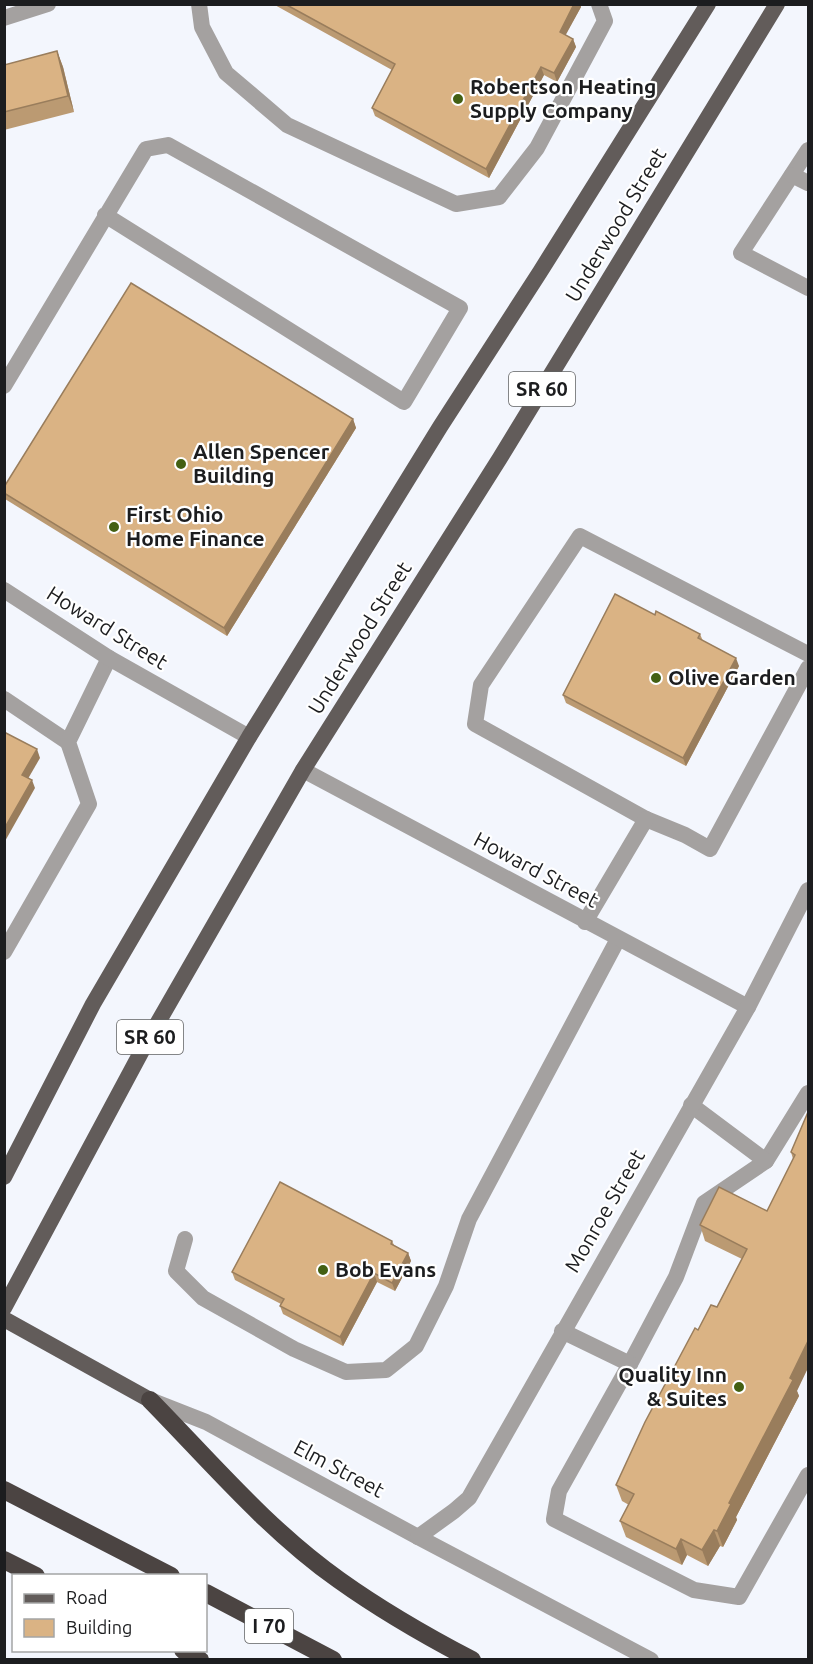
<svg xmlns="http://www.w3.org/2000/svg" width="813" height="1664" viewBox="0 0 813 1664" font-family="Ubuntu,sans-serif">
<rect width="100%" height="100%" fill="#f3f6fd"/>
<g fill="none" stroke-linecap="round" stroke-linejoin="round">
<g stroke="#a4a1a0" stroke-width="16">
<polyline points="199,4 202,27 226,73 287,125 456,204 499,197 537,148 605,21 599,4"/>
<polyline points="4,18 48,4"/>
<polyline points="808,150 741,253 808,288"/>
<polyline points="792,175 808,183"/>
<polyline points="4,386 146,149 168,145 460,308 404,402 105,215"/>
<polyline points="808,654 580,536 481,685 475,724 646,819 685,835 710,849 808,668"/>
<polyline points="4,699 68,742"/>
<polyline points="585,922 646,819"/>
<polyline points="4,952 89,804 68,742 109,658"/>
<polyline points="808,1093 766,1161 704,1203 676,1277 630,1364 559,1491 554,1519 694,1590 739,1597 808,1475"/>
<polyline points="691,1105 766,1161"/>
<polyline points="185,1239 176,1271 203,1298 294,1349 346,1372 386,1370 416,1346 446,1286 469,1219 618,939"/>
<polyline points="562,1331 630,1364"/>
</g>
<g stroke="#a4a1a0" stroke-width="16">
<polyline points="4,590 109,658 249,737"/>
<polyline points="303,770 748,1007"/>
<polyline points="150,1400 206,1422 418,1537 651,1660"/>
<polyline points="418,1537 454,1511 469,1498 748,1007 808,890"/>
</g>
<g stroke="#625c5a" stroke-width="16">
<polyline points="4,1177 93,1004 249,737 440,427 540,272 708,4"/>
<polyline points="4,1308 145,1045 303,770 500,458 777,4"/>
<polyline points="4,1319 150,1400"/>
</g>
<g stroke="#4b4442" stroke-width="18">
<path d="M150 1400C210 1461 268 1530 339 1580 381 1610 426 1636 472 1660"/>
<polyline points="4,1490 171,1576"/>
<polyline points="4,1560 36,1576"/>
<polyline points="206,1593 333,1660"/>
<polyline points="183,1650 200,1660"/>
</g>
</g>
<g fill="#bb9a72">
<polygon points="273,4 580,4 581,7 565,35 573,39 576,47 557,82 544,75 489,178 375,116 372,108 392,70"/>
<polygon points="57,51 63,67 74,112 4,130 4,65"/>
<polygon points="353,419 356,428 227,636 5,499 4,497 4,487"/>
<polygon points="655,615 700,634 703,641 739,666 686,766 566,703 563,695"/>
<polygon points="808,1112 797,1391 799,1396 736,1517 737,1520 723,1547 720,1546 708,1566 687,1555 682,1565 626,1537 620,1521 629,1505 622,1501 616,1485 698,1330 717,1307 742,1259 705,1241 700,1225 767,1211 793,1159 791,1152"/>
<polygon points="392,1241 394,1245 408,1253 411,1261 395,1291 377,1282 343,1346 283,1314 280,1306 281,1304 235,1280 232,1272"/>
</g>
<g fill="#997d5c">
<polygon points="574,4 580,4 581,7 563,40 560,32"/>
<polygon points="573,39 576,47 557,82 554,73"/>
<polygon points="57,51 63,67 74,112 68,96"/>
<polygon points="541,67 544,75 489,178 486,169"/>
<polygon points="353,419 356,428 227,636 224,628"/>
<polygon points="736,658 739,666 686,766 683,758"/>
<polygon points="37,749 40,758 25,784 22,775"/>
<polygon points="32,780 35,788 4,843 4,829"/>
<polygon points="408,1253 411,1261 395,1291 392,1283"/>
<polygon points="374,1273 377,1282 343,1346 340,1337"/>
<polygon points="808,1341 808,1368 797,1391 799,1396 736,1517 737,1520 723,1547 717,1531 729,1503 790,1378"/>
<polygon points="714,1530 720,1546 708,1566 702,1550"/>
<polygon points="681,1539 687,1555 682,1565 676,1549"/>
</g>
<g fill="#dab384" stroke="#997d5c" stroke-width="1.5">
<polygon points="285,4 574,4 560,32 573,39 554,73 541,67 486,169 372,108 395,64"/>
<polygon points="57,51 68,96 4,112 4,65"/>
<polygon points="131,283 353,419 224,628 4,493 4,487"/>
<polygon points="615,594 655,615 656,611 700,634 698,638 736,658 683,758 563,695"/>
<polygon points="4,732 37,749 22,775 32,780 4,829"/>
<polygon points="808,1112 808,1341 790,1378 793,1380 729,1503 731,1504 717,1531 714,1530 702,1550 681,1539 676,1549 620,1521 634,1494 616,1485 645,1422 695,1328 698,1330 711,1305 717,1307 747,1249 700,1225 719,1187 767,1211 795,1155 791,1152"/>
<polygon points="280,1182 392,1241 391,1244 408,1253 392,1283 374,1273 340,1337 280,1306 284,1299 232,1272"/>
</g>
<g fill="#436013" stroke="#fff" stroke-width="2">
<circle cx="458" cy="99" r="6"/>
<circle cx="181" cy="464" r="6"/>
<circle cx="114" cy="527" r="6"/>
<circle cx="656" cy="678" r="6"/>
<circle cx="323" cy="1270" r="6"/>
<circle cx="739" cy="1387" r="6"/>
</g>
<g text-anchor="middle" stroke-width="4.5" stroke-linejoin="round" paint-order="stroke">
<g fill="#fff" stroke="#606162" stroke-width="1.5">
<rect x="509" y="372" width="66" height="34" rx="4.5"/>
<rect x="117" y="1020" width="66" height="34" rx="4.5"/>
<rect x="245" y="1609" width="48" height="34" rx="4.5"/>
</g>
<g font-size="20" font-weight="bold" fill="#1c1d1f">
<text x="542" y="396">SR 60</text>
<text x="150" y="1044">SR 60</text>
<text x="269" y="1633">I 70</text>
</g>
<g font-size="21" font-weight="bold" fill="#1c1d1f" stroke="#fff" text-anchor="start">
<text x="470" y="94">Robertson Heating<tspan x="470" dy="24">Supply Company</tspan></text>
<text x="193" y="459">Allen Spencer<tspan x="193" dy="24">Building</tspan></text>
<text x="126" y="522">First Ohio<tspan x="126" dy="24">Home Finance</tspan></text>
<text x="668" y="685">Olive Garden</text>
<text x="335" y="1277">Bob Evans</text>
<text x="727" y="1382" text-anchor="end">Quality Inn<tspan x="727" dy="24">&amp; Suites</tspan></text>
</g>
<g font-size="21" fill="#1c1d1f" stroke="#fff">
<text transform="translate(616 225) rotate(-59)" y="7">Underwood Street</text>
<text transform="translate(107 628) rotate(32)" y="7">Howard Street</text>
<text transform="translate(360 638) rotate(-58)" y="7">Underwood Street</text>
<text transform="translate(536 870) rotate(28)" y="7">Howard Street</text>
<text transform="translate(605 1211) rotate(-60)" y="7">Monroe Street</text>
<text transform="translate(339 1469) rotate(28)" y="7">Elm Street</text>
</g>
</g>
<rect width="813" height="1664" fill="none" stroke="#1c1d1f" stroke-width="12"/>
<rect x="12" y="1574" width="195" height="78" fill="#ffffff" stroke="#a4a5a5" stroke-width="1.5"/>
<rect x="24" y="1594" width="30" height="9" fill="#625c5a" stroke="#a4a5a5" stroke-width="1.5"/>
<text x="66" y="1604" font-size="18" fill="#1c1d1f">Road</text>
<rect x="24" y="1619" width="30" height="18" fill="#dab384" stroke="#a4a5a5" stroke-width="1.5"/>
<text x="66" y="1634" font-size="18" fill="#1c1d1f">Building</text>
</svg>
